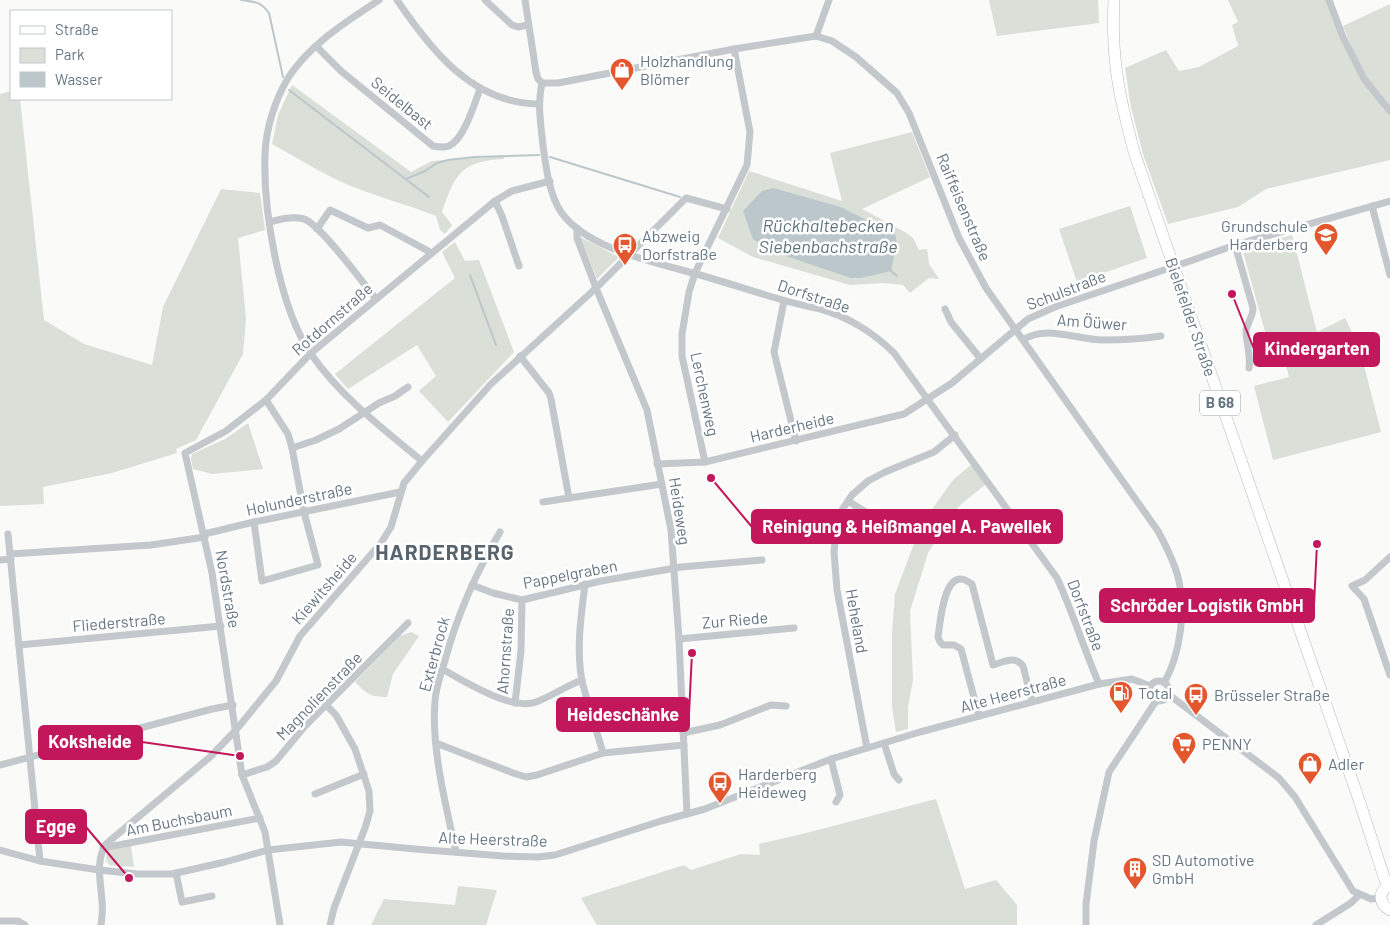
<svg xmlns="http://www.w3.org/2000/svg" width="1390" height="925" viewBox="0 0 1390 925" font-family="Barlow,sans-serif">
<rect width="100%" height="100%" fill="#fafaf8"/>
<g fill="#dadfd7" fill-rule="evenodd">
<polygon points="989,0 1098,0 1099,23 997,36"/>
<polygon points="1228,0 1326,0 1352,48 1343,26 1390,4 1390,160 1266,189 1238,207 1168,224 1143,154 1131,107 1125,68 1166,50 1179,71 1199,67 1238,46 1232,25 1238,22"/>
<path d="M292 85 411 172 432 161 503 156 504 159C461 161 455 174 442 212L452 225 445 234 440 230 436 216C406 204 374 196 344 183 319 172 296 157 272 144L278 115Z"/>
<polygon points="11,91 11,99 20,99 44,320 84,344 152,365 163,307 221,189 260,193 265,230 238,238 246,319 243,354 196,440 176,449 177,453 112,473 43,487 44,504 0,506 0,94"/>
<path d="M912 132 930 177 862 209 905 232 913 238 919 250 927 249 929 264 939 279 929 278 910 293 903 285 883 283 850 285 753 257 718 238 749 171 842 201 830 153ZM774 188 841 207 895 234Z"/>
<polygon points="1130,206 1147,258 1077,282 1059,229"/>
<polygon points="1292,235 1317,332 1345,318 1359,346 1381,432 1273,460 1254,386 1289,377 1279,339 1274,338 1267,339 1242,248"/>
<polygon points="580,237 619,257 597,279"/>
<polygon points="455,242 465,261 479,260 514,352 448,422 419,391 436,376 417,345 348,389 335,374 455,278 442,252"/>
<polygon points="248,423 263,469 212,474 193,469 191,459 192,454 225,439"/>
<polygon points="972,464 986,484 960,505 945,525 928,553 910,611 913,680 908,707 908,729 896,732 892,707 892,633 895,594 917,536 918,529 953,480"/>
<path d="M411 632 419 636 393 674 387 697C370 697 367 694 355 682L400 636Z"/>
<polygon points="936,799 965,889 996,880 1017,905 1017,925 597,925 581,898 684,865 691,870 741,854 760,855 759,844 806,833"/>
<polygon points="131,846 134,867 109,865 106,859 107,851"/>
<polygon points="458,886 497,890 486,925 371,925 384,899 455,905"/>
</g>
<polygon fill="#bbc7cb" points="774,188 841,207 895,234 897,243 891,271 861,278 851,278 771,251 753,239 743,211 762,191"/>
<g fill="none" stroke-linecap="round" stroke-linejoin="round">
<g stroke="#bbc7cb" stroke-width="2">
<path d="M241 0C255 2 260 1 269 13L283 77"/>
<polyline points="289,90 429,197"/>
<polyline points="550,157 680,197"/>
<polyline points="406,179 425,171 437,163 448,160 474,157 539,155"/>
<polyline points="891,271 897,276"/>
<polyline points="470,275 496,345"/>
</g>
<defs>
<g id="primary">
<path d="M1114 0C1113 22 1113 44 1116 67 1119 96 1127 126 1135 155L1358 797 1387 886"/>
<path d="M1390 885C1378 891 1378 903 1390 910"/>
</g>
</defs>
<use href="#primary" stroke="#b5babe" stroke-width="12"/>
<g stroke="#c3c8cc" stroke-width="7">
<path d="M379 0C346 22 310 44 288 78 275 100 266 128 265 154 263 211 279 307 311 354 341 397 382 428 422 461"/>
<path d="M397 0C431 50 472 103 538 104"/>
<polyline points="485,0 512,25 518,27 528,25"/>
<polyline points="525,0 536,72 538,79 542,83"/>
<polyline points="1329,0 1343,37 1364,79 1390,111"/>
<polyline points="816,36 829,0"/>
<path d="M316 46 341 71 433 146C438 147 443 148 449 146 464 139 474 105 480 89"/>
<path d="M542 83H558L734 49 816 36 832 41 856 57 897 93 909 113 959 238 986 288 1158 531C1166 546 1174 561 1178 577 1186 610 1181 653 1164 683"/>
<path d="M542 83C537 105 541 124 543 146 546 167 549 194 561 212 584 245 641 259 678 269 713 278 748 290 783 300 795 304 808 306 820 309 847 316 874 333 894 353L1057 578C1073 613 1084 649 1099 684"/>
<polyline points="495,201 502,216 519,266"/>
<polyline points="1372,206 1390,275"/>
<path d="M270 222C281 219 292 216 304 219 319 223 364 284 376 299"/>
<polyline points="577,228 577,238 596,288 647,410 671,530 679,639 687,814"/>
<polyline points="317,229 330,210 368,228 380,225 432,253"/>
<path d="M1235 245 1253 308C1253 317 1247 323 1246 331 1246 343 1251 354 1249 368"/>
<polyline points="1193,260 1235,245 1390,201"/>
<polyline points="784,301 774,352 796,441"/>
<polyline points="945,309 951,322 980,358"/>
<path d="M1023 340C1046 324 1077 340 1103 340 1122 340 1142 339 1161 336"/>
<polyline points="520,356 549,393 551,399 569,498 662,484"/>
<polyline points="292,448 316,440 339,429 379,403 395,396 408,387"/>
<polyline points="705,462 682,356 682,334 689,292 695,273 747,165 750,132 734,49"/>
<polyline points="657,464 705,462 904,414 952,383 1028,319 1055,307 1155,273"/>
<polyline points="848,501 888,526 897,522"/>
<polyline points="543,502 569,498"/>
<polyline points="254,522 262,581 318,565 304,512 292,448 288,434 266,400"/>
<polyline points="8,534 40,861"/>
<polyline points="204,534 254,522 400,492"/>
<polyline points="10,554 151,545 205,537"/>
<polyline points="1390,557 1365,580 1352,586 1364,599 1390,675"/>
<polyline points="0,560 11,559"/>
<path d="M585 584C581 616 576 650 582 681 588 705 596 729 603 753"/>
<polyline points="472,585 493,593 522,600 601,581 681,567 762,560"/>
<polyline points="679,639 794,628"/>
<polyline points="19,645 221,626"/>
<path d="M442 669C464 681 511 711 536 702 552 696 566 686 582 680"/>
<circle cx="1159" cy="691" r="10"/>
<polyline points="1168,694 1279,778 1295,797 1353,891 1371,899 1381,898"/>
<polyline points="515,703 521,651 522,600"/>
<polyline points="326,705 336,715 355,749 369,791 370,811 365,828 334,908 330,925"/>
<path d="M979 716 961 649 954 645H943L940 642 938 637C940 624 943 578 961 579 964 579 969 582 972 584L993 665C1004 662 1015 655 1023 666L1032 701"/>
<polyline points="683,733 720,725 771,705 786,706"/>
<polyline points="436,743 513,773 526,777 537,775 603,753 684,745"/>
<polyline points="884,743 894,774 899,780"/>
<polyline points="867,748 837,590 834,552 838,516 852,495 868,481 885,472 934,452 955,435"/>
<polyline points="831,759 840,795 836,802"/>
<polyline points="0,765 212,709 233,705"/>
<polyline points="242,775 267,767 276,761 305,726 408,623"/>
<polyline points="315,794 364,774"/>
<polyline points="103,848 260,818"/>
<polyline points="0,850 40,861 99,870 137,874 172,874 225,862 268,850 341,842 415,849 503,856 538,857 555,855 661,821 705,809 831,759 920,732 1099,684 1132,679 1150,686"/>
<path d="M456 852C446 806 431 748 435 701 436 686 442 671 446 657 458 613 477 571 500 532"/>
<polyline points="176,873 182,902 212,896"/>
<polyline points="0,921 18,921 25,925"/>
<path d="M101 925C102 917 103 909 102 902 101 883 95 861 106 844L210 757 236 730 276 681 300 636 381 543 391 527 404 483 422 461 491 384 596 288 686 198 727 209"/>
<polyline points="280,925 265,832 242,775 212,573 185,453 226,431 266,400 311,353 495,201 512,191 550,181"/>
<polyline points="1086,925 1086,904 1094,841 1109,772 1156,701"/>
<polyline points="1316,925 1351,903 1359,895"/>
</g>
<use href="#primary" stroke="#fff" stroke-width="11"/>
<polyline stroke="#c3c8cc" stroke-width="7" points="1155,273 1193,260"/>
</g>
<defs>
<symbol id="shop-pin" viewBox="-11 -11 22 30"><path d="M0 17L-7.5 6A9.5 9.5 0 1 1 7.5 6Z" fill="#e4572e" stroke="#fff"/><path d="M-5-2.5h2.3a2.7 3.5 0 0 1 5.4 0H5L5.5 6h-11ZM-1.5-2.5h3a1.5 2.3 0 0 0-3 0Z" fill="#fff"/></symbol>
<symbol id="school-pin" viewBox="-11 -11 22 30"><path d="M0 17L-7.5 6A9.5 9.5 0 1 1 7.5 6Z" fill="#e4572e" stroke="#fff"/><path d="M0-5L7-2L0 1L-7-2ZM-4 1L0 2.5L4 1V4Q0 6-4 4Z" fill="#fff"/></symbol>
<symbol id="bus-pin" viewBox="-11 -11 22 30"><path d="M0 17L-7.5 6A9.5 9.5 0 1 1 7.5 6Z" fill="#e4572e" stroke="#fff"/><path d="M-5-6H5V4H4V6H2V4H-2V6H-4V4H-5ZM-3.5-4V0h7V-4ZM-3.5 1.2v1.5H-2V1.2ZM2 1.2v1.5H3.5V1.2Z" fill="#fff"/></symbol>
<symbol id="fuel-pin" viewBox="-11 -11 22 30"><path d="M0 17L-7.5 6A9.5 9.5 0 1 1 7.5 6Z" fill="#e4572e" stroke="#fff"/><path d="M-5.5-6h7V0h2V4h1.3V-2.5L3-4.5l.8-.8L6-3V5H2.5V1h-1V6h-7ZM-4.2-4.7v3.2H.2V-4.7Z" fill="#fff"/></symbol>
<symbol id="supermarket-pin" viewBox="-11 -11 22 30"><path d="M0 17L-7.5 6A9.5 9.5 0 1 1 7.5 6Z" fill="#e4572e" stroke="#fff"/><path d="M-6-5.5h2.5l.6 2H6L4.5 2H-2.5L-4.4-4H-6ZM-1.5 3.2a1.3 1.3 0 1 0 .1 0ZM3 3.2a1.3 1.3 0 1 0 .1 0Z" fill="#fff"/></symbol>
<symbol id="building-pin" viewBox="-11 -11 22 30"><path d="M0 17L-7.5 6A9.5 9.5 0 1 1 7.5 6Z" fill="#e4572e" stroke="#fff"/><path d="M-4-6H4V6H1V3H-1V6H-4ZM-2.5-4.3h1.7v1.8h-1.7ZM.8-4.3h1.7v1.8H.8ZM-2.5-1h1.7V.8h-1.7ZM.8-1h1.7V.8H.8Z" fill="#fff"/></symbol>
</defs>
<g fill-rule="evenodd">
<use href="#shop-pin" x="608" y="56" width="28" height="38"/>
<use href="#school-pin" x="1312" y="221" width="28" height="38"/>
<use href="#bus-pin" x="611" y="231" width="28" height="38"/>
<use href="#fuel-pin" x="1107" y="679" width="28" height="38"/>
<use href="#bus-pin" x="1182" y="681" width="28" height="38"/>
<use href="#supermarket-pin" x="1170" y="730" width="28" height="38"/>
<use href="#shop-pin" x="1296" y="750" width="28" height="38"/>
<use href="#bus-pin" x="706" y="769" width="28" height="38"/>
<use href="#building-pin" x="1121" y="855" width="28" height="38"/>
</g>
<g text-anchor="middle" stroke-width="5" stroke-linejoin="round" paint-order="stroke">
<rect fill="#fff" stroke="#939fa8" stroke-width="1" x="1200" y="390.5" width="40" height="25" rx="4"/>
<g font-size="15" font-weight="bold" fill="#657683">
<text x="1220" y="408">B 68</text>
</g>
<g font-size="16" fill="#657683" stroke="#fff" text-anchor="start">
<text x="640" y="67">Holzhandlung<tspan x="640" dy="18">Blömer</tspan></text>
<text x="1308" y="232" text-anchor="end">Grundschule<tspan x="1308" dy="18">Harderberg</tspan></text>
<text x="642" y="242">Abzweig<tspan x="642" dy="18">Dorfstraße</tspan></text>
<text x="1138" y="699">Total</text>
<text x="1214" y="701">Brüsseler Straße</text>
<text x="1202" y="750">PENNY</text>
<text x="1328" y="770">Adler</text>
<text x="738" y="780">Harderberg<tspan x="738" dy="18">Heideweg</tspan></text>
<text x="1152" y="866">SD Automotive<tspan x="1152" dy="18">GmbH</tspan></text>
</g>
<g font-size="16" fill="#657683" stroke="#fff">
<text transform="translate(402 103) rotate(39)" y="6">Seidelbast</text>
<text transform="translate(964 207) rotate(67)" y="6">Raiffeisenstraße</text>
<text transform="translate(1066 290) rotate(-21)" y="6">Schulstraße</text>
<text transform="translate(814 296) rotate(18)" y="6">Dorfstraße</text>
<text transform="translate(1191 317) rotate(71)" y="6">Bielefelder Straße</text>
<text transform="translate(332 319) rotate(-41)" y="6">Rotdornstraße</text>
<text transform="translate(1092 322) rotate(4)" y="6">Am Öüwer</text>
<text transform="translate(705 394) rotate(78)" y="6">Lerchenweg</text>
<text transform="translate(792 427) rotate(-13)" y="6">Harderheide</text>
<text transform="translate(299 499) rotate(-12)" y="6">Holunderstraße</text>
<text transform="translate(680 511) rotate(81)" y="6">Heideweg</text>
<text transform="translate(570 574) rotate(-11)" y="6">Pappelgraben</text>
<text transform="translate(324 588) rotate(-49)" y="6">Kiewitsheide</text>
<text transform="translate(228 589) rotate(80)" y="6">Nordstraße</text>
<text transform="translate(1086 615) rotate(69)" y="6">Dorfstraße</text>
<text transform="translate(735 620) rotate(-5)" y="6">Zur Riede</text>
<text transform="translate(857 621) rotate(80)" y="6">Heheland</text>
<text transform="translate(119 622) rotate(-5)" y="6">Fliederstraße</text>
<text transform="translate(505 651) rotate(-86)" y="6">Ahornstraße</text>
<text transform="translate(434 654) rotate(-75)" y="6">Exterbrock</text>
<text transform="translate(1013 693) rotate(-15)" y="6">Alte Heerstraße</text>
<text transform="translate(319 696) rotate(-46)" y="6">Magnolienstraße</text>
<text transform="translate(179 820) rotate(-11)" y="6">Am Buchsbaum</text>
<text transform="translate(493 839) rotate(2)" y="6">Alte Heerstraße</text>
</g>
<g font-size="18" font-style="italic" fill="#60757c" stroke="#fff">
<text x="828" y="232">Rückhaltebecken<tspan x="828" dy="21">Siebenbachstraße</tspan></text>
</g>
<g font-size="21" font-weight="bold" letter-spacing="1" fill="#57646e" stroke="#fff">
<text x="445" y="560">HARDERBERG</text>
</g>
</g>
<path fill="none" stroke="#c2185b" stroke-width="2" d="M1232 294L1254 349M711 478L752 527M1317 544L1314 605M692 653L689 714M240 756L142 742M129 878L86 827"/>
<g fill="#c2185b" stroke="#fff" stroke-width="2">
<circle cx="1232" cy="294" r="5"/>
<circle cx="711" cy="478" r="5"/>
<circle cx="1317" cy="544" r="5"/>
<circle cx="692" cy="653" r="5"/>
<circle cx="240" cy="756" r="5"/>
<circle cx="129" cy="878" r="5"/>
</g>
<g fill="#c2185b" stroke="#c2185b" stroke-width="2">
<rect x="1254" y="333" width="125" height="33" rx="5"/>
<rect x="752" y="510" width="310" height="33" rx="5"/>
<rect x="1100" y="589" width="214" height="33" rx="5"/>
<rect x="557" y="698" width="132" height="33" rx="5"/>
<rect x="39" y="726" width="103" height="33" rx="5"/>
<rect x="26" y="810" width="60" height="33" rx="5"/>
</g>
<g font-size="18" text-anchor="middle" font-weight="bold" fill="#fff">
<text x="1317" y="355">Kindergarten</text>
<text x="907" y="533">Reinigung &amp; Heißmangel A. Pawellek</text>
<text x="1207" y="612">Schröder Logistik GmbH</text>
<text x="623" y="721">Heideschänke</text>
<text x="90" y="748">Koksheide</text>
<text x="56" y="833">Egge</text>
</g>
<rect x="10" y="10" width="162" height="90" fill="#ffffff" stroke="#c1c8cd"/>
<rect x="20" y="26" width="25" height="8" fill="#ffffff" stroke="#c1c8cd"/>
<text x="55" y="35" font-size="15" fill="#657683">Straße</text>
<rect x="20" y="48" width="25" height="15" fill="#dadfd7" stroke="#c1c8cd"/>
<text x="55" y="60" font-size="15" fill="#657683">Park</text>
<rect x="20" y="72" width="25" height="15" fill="#bbc7cb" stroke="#c1c8cd"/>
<text x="55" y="85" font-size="15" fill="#657683">Wasser</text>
</svg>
